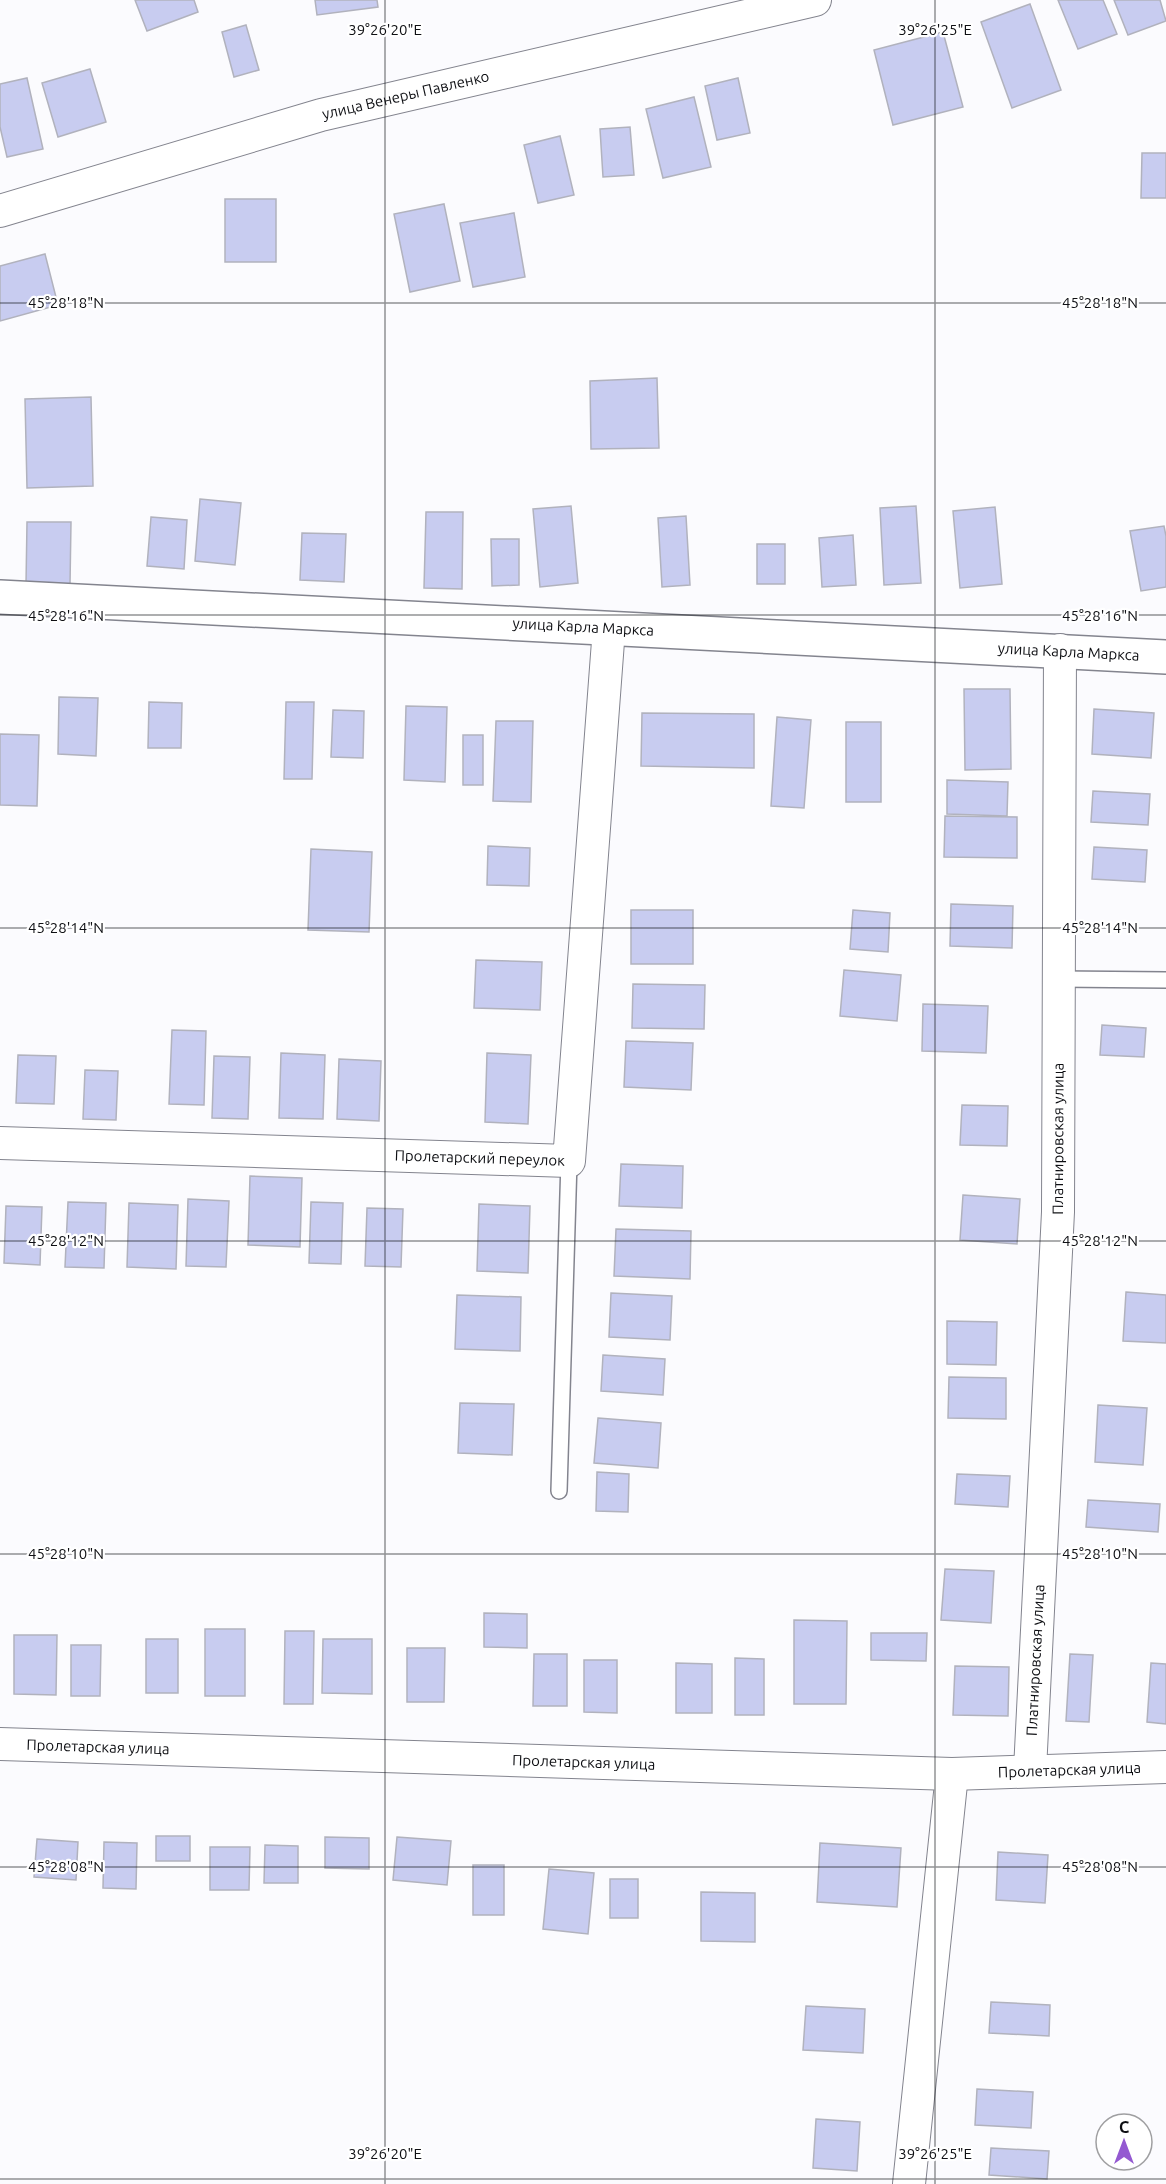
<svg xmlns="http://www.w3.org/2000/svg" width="1166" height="2184" viewBox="0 0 1166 2184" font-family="Ubuntu,sans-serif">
<rect width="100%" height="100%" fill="#fbfbfe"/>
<g fill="#c8ccf0" stroke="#b1b2bd" stroke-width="1.5">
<polygon points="135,0 194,0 198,12 147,31"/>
<polygon points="315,0 377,0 378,7 317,15"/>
<polygon points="1058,0 1103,0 1117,34 1078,49"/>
<polygon points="1114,0 1160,0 1166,21 1128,35"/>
<polygon points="1030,4 1061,90 1012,108 981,22"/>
<polygon points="246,25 259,70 234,77 222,32"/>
<polygon points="943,32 963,107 893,125 874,50"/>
<polygon points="90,69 106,122 58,137 42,83"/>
<polygon points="27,78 43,149 7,157 0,127 0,84"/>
<polygon points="738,78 750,133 717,140 705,86"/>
<polygon points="694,97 711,167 663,178 646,109"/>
<polygon points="630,127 634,175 603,177 600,129"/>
<polygon points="560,136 574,195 538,203 524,145"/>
<polygon points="1142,153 1166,153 1166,198 1141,198"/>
<rect x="225" y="199" width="51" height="63"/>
<polygon points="444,204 460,281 410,292 394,214"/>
<polygon points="514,213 525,277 473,287 460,223"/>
<polygon points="45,254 58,305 0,321 0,266"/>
<polygon points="657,378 659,448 591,449 590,381"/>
<polygon points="91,397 93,486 27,488 25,399"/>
<polygon points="200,499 241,503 235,565 195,561"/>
<polygon points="571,506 578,583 540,587 533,509"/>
<polygon points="916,506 921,583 884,585 880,508"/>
<polygon points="995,507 1002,584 960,588 953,511"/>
<polygon points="426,512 463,512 462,589 424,588"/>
<polygon points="686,516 690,585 662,587 658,518"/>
<polygon points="151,517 187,520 184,569 147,566"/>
<polygon points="27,522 71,522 70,585 26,584"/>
<polygon points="1164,526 1166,536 1166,587 1141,591 1130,531"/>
<polygon points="302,533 346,534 344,582 300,580"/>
<polygon points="853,535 856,585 822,587 819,538"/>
<polygon points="491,539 519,539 519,585 492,586"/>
<rect x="757" y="544" width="28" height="40"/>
<polygon points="964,689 1010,689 1011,769 965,770"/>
<polygon points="59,697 98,698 96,756 58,754"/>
<polygon points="149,702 182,703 181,748 148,748"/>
<polygon points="286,702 314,702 312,779 284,779"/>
<polygon points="406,706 447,707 445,782 404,780"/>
<polygon points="1094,709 1154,713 1151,758 1092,754"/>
<polygon points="333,710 364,711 363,758 331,757"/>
<polygon points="642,713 754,714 754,768 641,766"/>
<polygon points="777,717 811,720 804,808 771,806"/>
<polygon points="496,721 533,721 531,802 493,801"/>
<rect x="846" y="722" width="35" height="80"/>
<polygon points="0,734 39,735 37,806 0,805"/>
<rect x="463" y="735" width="20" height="50"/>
<polygon points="947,780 1008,782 1007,816 947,814"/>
<polygon points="1093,791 1150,794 1148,825 1091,822"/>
<polygon points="945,816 1017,817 1017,858 944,857"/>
<polygon points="488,846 530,848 529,886 487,885"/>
<polygon points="1094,847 1147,850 1145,882 1092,879"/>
<polygon points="311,849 372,852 369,932 308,930"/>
<polygon points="951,904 1013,906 1012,948 950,946"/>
<rect x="631" y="910" width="62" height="54"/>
<polygon points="853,910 890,913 888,952 850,949"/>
<polygon points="476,960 542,962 540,1010 474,1008"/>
<polygon points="844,970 901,975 897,1021 840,1016"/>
<polygon points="633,984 705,985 704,1029 632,1028"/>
<polygon points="923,1004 988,1006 986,1053 922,1051"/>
<polygon points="1102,1025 1146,1028 1144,1057 1100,1055"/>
<polygon points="172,1030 206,1031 204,1105 169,1104"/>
<polygon points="626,1041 693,1043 691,1090 624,1087"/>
<polygon points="281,1053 325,1055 323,1119 279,1118"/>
<polygon points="487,1053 531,1055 528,1124 485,1122"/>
<polygon points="18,1055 56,1056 54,1104 16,1103"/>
<polygon points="214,1056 250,1057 248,1119 212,1118"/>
<polygon points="339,1059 381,1061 379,1121 337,1119"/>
<polygon points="85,1070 118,1071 116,1120 83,1119"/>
<polygon points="962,1105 1008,1106 1007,1146 960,1145"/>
<polygon points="621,1164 683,1166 682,1208 619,1206"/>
<polygon points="250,1176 302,1178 300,1247 248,1245"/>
<polygon points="963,1195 1020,1199 1017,1244 960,1240"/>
<polygon points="188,1199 229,1201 226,1267 186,1266"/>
<polygon points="68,1202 106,1203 104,1268 65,1267"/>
<polygon points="311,1202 343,1203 341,1264 309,1263"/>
<polygon points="129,1203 178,1205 176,1269 127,1267"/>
<polygon points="479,1204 530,1206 528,1273 477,1271"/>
<polygon points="6,1206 42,1207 40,1265 4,1263"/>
<polygon points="367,1208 403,1209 401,1267 365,1266"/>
<polygon points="616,1229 691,1231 690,1279 614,1276"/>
<polygon points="1126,1292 1166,1295 1166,1343 1123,1341"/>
<polygon points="611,1293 672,1296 670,1340 609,1337"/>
<polygon points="457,1295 521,1297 520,1351 455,1349"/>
<polygon points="947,1321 997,1322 996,1365 947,1364"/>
<polygon points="603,1355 665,1359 663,1395 601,1391"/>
<polygon points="949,1377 1006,1378 1006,1419 948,1418"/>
<polygon points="460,1403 514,1404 512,1455 458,1453"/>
<polygon points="1098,1405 1147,1408 1143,1465 1095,1462"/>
<polygon points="598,1418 661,1423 658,1468 594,1463"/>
<polygon points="597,1472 629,1474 628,1512 596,1511"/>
<polygon points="957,1474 1010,1476 1008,1507 955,1504"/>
<polygon points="1088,1500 1160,1504 1158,1532 1086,1527"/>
<polygon points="945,1569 994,1571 991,1623 941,1620"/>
<polygon points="484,1613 527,1614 527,1648 484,1647"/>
<polygon points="794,1620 847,1621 846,1704 794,1704"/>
<rect x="205" y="1629" width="40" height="67"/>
<polygon points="285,1631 314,1631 313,1704 284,1704"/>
<polygon points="871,1633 927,1633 926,1661 871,1660"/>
<polygon points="14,1635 57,1635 56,1695 14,1694"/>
<rect x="146" y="1639" width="32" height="54"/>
<polygon points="323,1639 372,1639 372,1694 322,1693"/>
<polygon points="71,1645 101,1645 100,1696 71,1696"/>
<polygon points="407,1648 445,1648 444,1702 407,1702"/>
<polygon points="534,1654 567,1654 567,1706 533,1706"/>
<polygon points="1070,1654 1093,1655 1089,1722 1066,1721"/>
<polygon points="735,1658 764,1659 764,1715 735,1715"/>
<polygon points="584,1660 617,1660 617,1713 584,1712"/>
<polygon points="676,1663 712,1664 712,1713 676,1713"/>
<polygon points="1151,1663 1166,1664 1166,1724 1147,1722"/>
<polygon points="955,1666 1009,1667 1008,1716 953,1715"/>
<rect x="156" y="1836" width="34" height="25"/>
<polygon points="325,1837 369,1838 369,1869 325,1868"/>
<polygon points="397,1837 451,1841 447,1885 393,1880"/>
<polygon points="37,1839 78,1842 76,1880 34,1877"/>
<polygon points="104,1842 137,1843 136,1889 103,1888"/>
<polygon points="820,1843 901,1848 897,1907 817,1902"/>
<polygon points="265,1845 298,1846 298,1883 264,1883"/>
<polygon points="210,1847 250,1847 249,1890 210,1890"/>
<polygon points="998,1852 1048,1855 1045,1903 996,1900"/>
<rect x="473" y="1865" width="31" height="50"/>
<polygon points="549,1869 594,1873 588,1934 543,1929"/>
<rect x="610" y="1879" width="28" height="39"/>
<polygon points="701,1892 755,1893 755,1942 701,1941"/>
<polygon points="991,2002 1050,2005 1049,2036 989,2033"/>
<polygon points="806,2006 865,2009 863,2053 803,2050"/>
<polygon points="977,2089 1033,2092 1031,2128 975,2125"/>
<polygon points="816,2119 860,2122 857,2171 813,2168"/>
<polygon points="991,2148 1049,2151 1047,2179 989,2175"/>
</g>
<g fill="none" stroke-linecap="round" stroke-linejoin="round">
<defs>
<g id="service">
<polyline points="1058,979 1166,980"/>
<polyline points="559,1491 569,1161"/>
</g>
<g id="minor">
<path id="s1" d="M0 211 321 115 815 0"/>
<path id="s2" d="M0 1143 569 1161 609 628"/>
<path id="s3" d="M0 1744 952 1774 1166 1767"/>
<path id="s4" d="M1030 1770 1058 1212 1060 650"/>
<polyline points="909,2184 952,1774"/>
</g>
<g id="secondary">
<path id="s5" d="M0 597 1166 657"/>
</g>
</defs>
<use href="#service" stroke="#83848e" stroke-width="18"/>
<use href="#minor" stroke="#83848e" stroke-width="34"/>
<use href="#secondary" stroke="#83848e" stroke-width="36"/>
<use href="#service" stroke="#fff" stroke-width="15"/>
<use href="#minor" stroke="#fff" stroke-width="32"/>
<use href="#secondary" stroke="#fff" stroke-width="33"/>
</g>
<path fill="none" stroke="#0e0f13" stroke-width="1.5" stroke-opacity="0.45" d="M385 0V2184M935 0V2184M0 303H1166M0 615H1166M0 928H1166M0 1241H1166M0 1554H1166M0 1867H1166M0 2179H1166"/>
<g text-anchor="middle" stroke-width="4.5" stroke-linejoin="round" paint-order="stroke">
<g font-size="15" fill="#0e0f13" stroke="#fff">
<text dy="5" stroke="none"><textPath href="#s1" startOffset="422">улица Венеры Павленко</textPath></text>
<text dy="5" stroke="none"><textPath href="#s5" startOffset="584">улица Карла Маркса</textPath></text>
<text dy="5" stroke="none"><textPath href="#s5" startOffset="1070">улица Карла Маркса</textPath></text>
<text dy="5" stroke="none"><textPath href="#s4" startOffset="632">Платнировская улица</textPath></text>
<text dy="5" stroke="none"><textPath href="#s2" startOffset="480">Пролетарский переулок</textPath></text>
<text dy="5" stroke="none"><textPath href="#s4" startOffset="110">Платнировская улица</textPath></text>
<text dy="5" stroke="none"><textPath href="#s3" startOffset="98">Пролетарская улица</textPath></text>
<text dy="5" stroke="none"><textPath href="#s3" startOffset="584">Пролетарская улица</textPath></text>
<text dy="5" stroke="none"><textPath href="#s3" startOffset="1070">Пролетарская улица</textPath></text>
</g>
</g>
<g font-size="15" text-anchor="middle" fill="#0e0f13" stroke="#fff" stroke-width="4.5" stroke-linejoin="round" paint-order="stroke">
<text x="385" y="35">39°26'20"E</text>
<text x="935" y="35">39°26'25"E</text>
<text x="66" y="308">45°28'18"N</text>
<text x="1100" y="308">45°28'18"N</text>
<text x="66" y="621">45°28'16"N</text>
<text x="1100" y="621">45°28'16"N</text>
<text x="66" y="933">45°28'14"N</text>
<text x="1100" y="933">45°28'14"N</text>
<text x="66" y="1246">45°28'12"N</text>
<text x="1100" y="1246">45°28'12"N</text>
<text x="66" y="1559">45°28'10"N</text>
<text x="1100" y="1559">45°28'10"N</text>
<text x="66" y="1872">45°28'08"N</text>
<text x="1100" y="1872">45°28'08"N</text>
<text x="385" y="2159">39°26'20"E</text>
<text x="935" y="2159">39°26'25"E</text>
</g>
<g transform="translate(1124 2142)"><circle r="28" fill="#ffffff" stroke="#9f9fa1" stroke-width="1.5"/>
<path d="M0-4.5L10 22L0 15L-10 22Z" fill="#9459d1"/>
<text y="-9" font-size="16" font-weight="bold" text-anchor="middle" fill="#0e0f13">С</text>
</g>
</svg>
